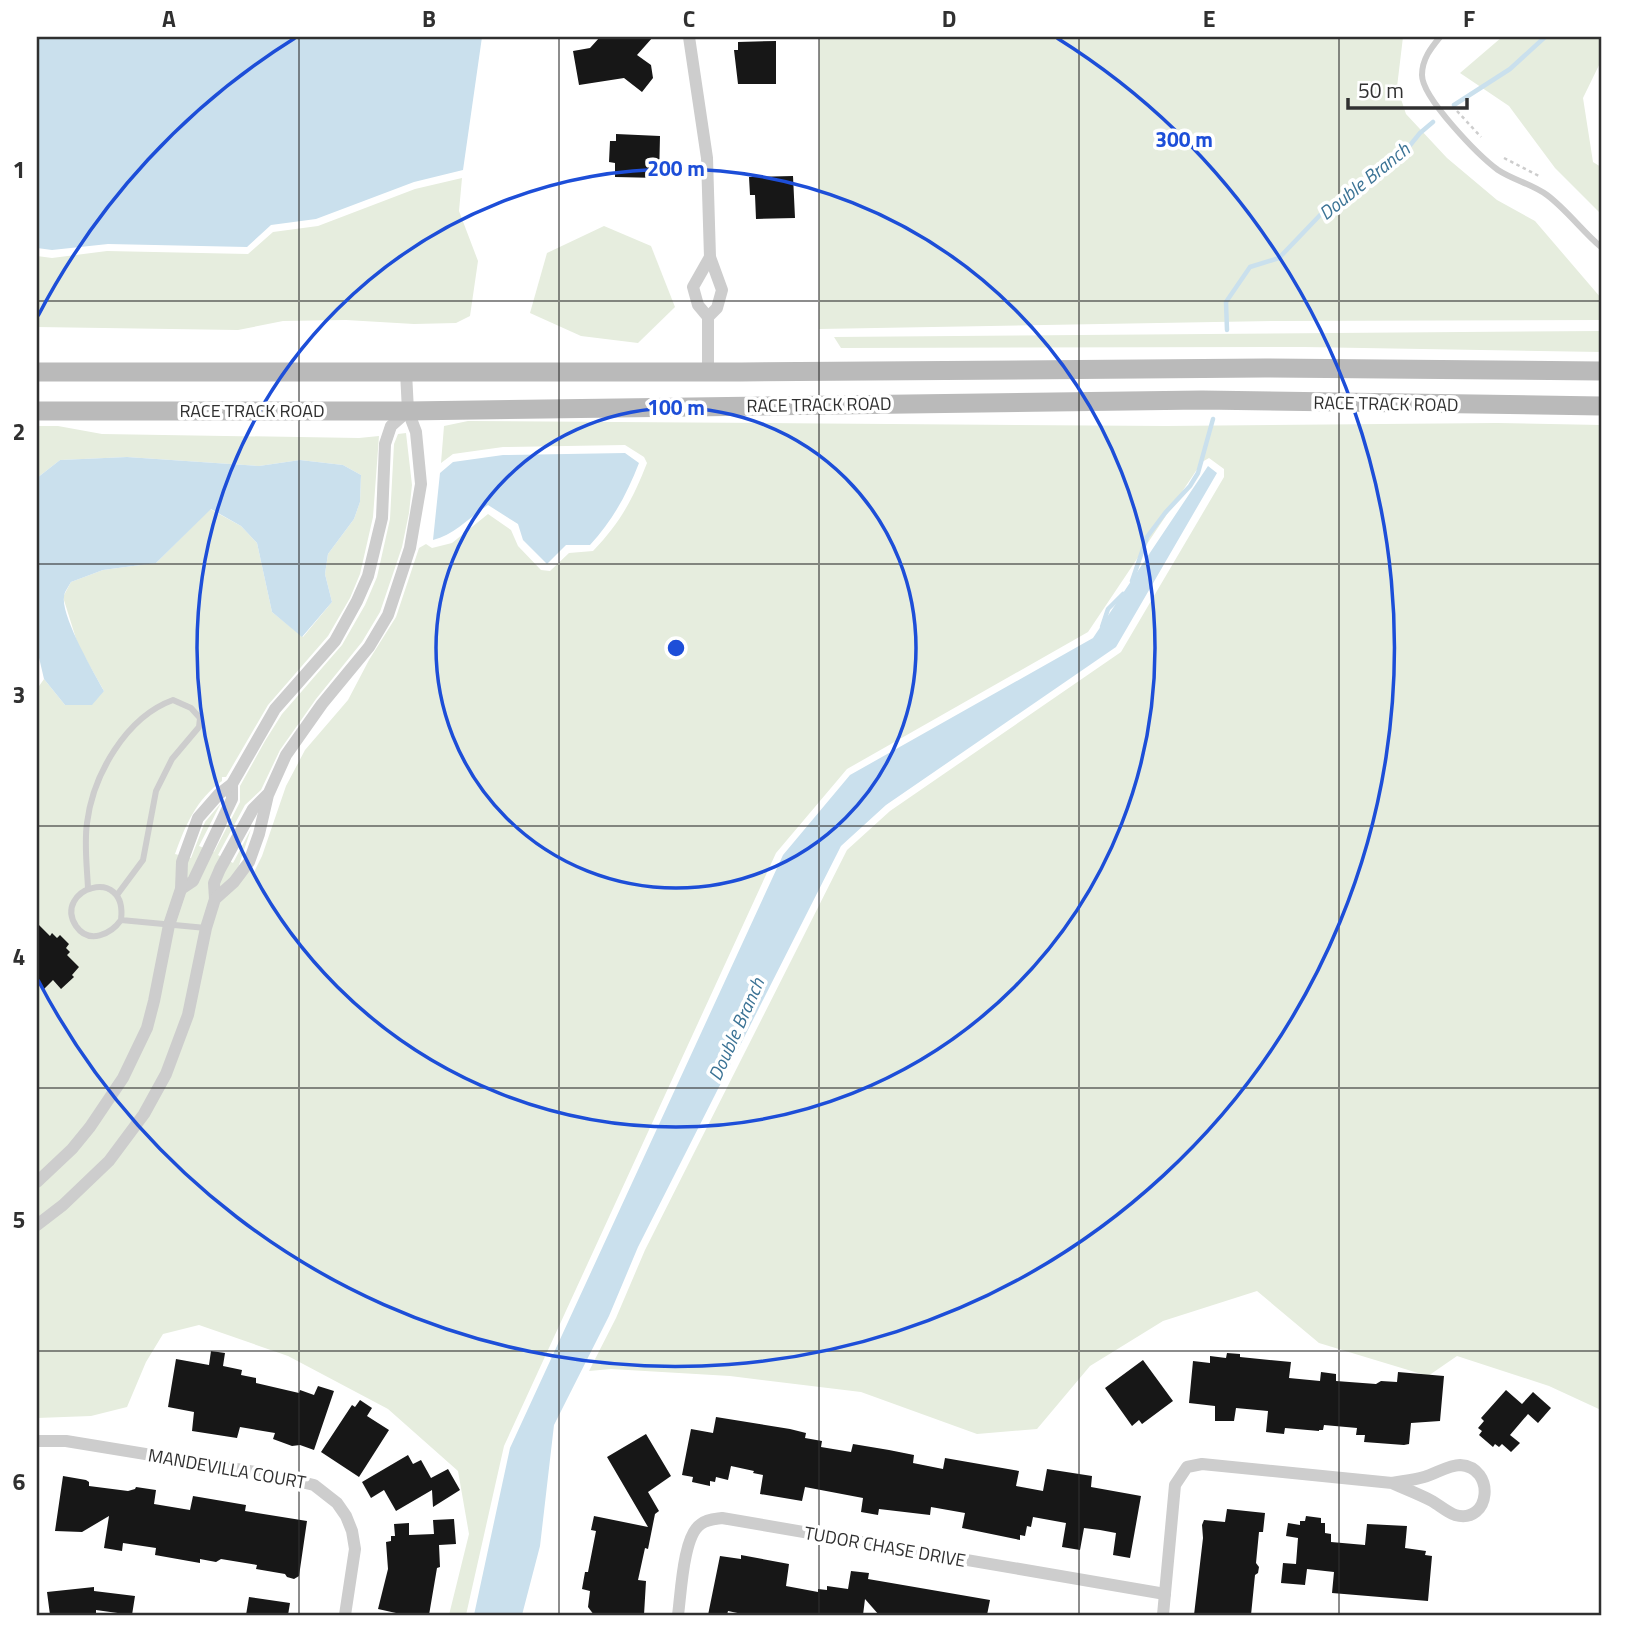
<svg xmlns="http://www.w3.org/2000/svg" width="1638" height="1652" viewBox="0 0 1638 1652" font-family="'Titillium Web',sans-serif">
<rect width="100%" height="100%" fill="#fff"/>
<g fill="#e6edde">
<polygon points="819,37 1403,37 1397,87 1406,114 1447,158 1497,200 1535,221 1601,298 1601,320 1275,321 819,329"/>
<polygon points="1502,37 1601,37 1601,61 1583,98 1593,162 1601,167 1601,214 1555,168 1509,106 1460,73"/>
<polygon points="462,178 459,211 478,261 470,316 456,323 414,324 346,320 283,321 238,330 37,327 37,256 52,258 107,251 248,254 273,232 318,226 415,189"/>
<polygon points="604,226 651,246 675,307 638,343 581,336 530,313 547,253"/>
<polygon points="1601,331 1601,352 1304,347 841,348 834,337"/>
<path d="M468 421 1166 426 1497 423 1601 425V1410L1549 1386 1457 1356 1428 1376 1319 1343 1257 1291 1163 1321 1090 1366 1037 1429 977 1434 861 1392 730 1376 611 1369 589 1371 616 1318 645 1250 847 850 890 811 1121 652 1224 477V469L1209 458 1202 462 1088 632 847 769 776 853 504 1446 466 1615H449L469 1534 458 1471 388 1409 288 1356 199 1325 163 1334 146 1362 127 1407 91 1416 37 1418V689L44 679 65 705 104 691 78 645 63 597 71 582 103 570 156 563 210 509 241 526 257 543 272 612 303 637 332 602 325 574 328 554 354 519 360 502 361 475 343 465 300 460 259 466 127 457 60 460 37 478V426H58L102 434 359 438 379 436 373 517 360 574 350 598 328 636 268 705 226 777H222V781C196 800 186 824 175 854L191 858 205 822 221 803 199 846 214 852 240 802V786L265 741 282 714 342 645 365 605 377 577 390 519 394 444 398 434 406 433 412 485 409 513 402 547 380 612 362 642 316 699 280 750 261 790 245 805 218 855 233 863 251 829 238 868 254 872 262 856 286 786 305 750 348 700 369 660 396 617 419 548 426 544 432 548 452 543 488 514 511 530 518 546 541 570 550 571 569 553 593 551C620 523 633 499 647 463L644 457 625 445 503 447 453 454 441 463 444 426Z"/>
</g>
<g fill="#cae0ed">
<polygon points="37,37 482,37 463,170 414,182 316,219 271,225 247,247 108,244 52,250 37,248"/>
<path d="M625 453 639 463C627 494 613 520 590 545H566L547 564 523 540 518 524 488 505C470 517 454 535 433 540L440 473 453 462 503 455Z"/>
<path d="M127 457 259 466 300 460 343 465 361 475 360 502 354 519 328 554 325 574 332 602 302 637 272 612 257 543 241 526 211 509 156 563 103 570 71 582C69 586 64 592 64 597 61 616 94 673 104 691L92 705H65L44 679 37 649V478L60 460Z"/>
<polygon points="1208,466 1217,473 1116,647 886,805 841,846 638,1247 609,1316 554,1425 540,1546 522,1615 474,1615 510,1448 783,855 850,775 1093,638"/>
</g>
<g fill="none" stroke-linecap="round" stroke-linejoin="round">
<g stroke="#cae0ed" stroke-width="4.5">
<polyline points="1454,105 1510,69 1545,37"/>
<polyline points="1227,330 1226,302 1250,267 1279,258 1323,212 1392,162 1407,149 1420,133 1433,122"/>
<polyline points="1132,581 1147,537 1165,513 1190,486 1198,473 1213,419"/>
<polyline points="1102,627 1108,609 1123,594"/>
</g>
</g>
<g fill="#171717">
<polygon points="600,37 653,37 637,55 651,65 653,78 642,92 624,78 579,85 573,51 590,48"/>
<polygon points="776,41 776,84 738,84 734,50 738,50 738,42"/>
<polygon points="616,134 660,136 659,178 615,177 615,163 609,162 610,141 616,141"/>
<polygon points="793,176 795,218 756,219 755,195 750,195 749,177"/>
<polygon points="37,923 50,936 52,933 57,938 60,935 69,944 66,948 70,952 67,955 79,967 72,975 74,977 61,989 53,980 44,989 37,982"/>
<polygon points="211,1351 225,1353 223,1366 242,1370 241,1375 256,1378 256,1383 299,1393 300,1390 314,1395 318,1386 334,1391 314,1450 300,1445 292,1446 273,1439 275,1433 240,1427 237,1438 192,1431 194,1412 168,1407 176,1359 209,1365"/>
<polygon points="1227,1353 1240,1354 1240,1357 1291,1362 1289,1378 1320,1381 1321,1372 1336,1374 1336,1381 1376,1384 1381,1381 1397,1382 1398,1372 1444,1376 1440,1421 1411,1423 1409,1444 1404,1445 1364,1442 1365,1435 1356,1435 1357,1428 1324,1425 1323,1430 1319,1430 1319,1431 1285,1428 1284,1434 1266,1432 1268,1411 1236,1408 1234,1421 1215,1421 1215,1406 1189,1403 1193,1361 1210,1363 1210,1356 1226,1358"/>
<polygon points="1143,1360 1173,1401 1142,1424 1139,1420 1132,1426 1105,1388"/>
<polygon points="1506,1390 1522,1404 1533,1392 1551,1408 1538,1423 1528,1414 1510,1435 1520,1443 1511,1452 1502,1444 1499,1447 1495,1444 1493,1447 1479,1435 1482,1431 1478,1428 1484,1421 1481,1418"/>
<polygon points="360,1400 372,1408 367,1416 389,1430 359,1477 321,1452 352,1405 355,1407"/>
<polygon points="716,1417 790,1429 806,1433 805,1438 822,1441 821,1447 851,1452 853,1444 889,1450 914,1455 913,1463 943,1469 945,1458 1019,1471 1016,1486 1043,1491 1047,1469 1092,1476 1091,1487 1141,1496 1130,1558 1113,1555 1116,1533 1100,1530 1084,1528 1080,1550 1062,1547 1066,1523 1033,1517 1031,1527 1027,1526 1025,1536 1020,1535 1020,1540 962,1528 965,1513 931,1507 930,1515 879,1509 878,1515 861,1512 863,1498 805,1487 802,1501 760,1494 763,1475 753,1473 754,1471 731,1466 728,1480 716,1477 715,1482 710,1481 710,1486 692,1482 693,1477 682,1475 691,1429 713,1433"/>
<polygon points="646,1434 671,1476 648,1492 659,1511 655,1514 648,1549 645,1548 638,1580 646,1581 644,1615 594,1615 588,1607 590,1591 582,1589 585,1572 588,1572 596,1531 591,1530 594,1516 648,1527 607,1457"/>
<polygon points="408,1455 413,1464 421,1460 431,1478 448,1469 460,1490 433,1507 432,1490 396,1511 384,1490 371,1498 362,1482"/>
<polygon points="63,1476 86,1480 89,1482 89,1486 128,1491 135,1489 136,1487 156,1490 154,1504 190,1510 193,1496 246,1505 245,1511 307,1521 299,1576 294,1579 287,1577 285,1574 256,1569 257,1565 221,1559 216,1562 200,1559 200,1563 155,1555 156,1548 123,1543 122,1551 104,1548 109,1516 82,1532 55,1531"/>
<polygon points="1227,1509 1265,1513 1263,1532 1259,1532 1256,1563 1259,1567 1258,1573 1255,1575 1251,1615 1194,1615 1203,1538 1202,1525 1204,1520 1225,1522"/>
<polygon points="1306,1516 1321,1518 1321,1523 1325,1523 1325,1533 1331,1534 1331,1542 1365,1545 1367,1524 1407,1526 1405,1548 1426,1551 1425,1555 1432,1556 1428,1601 1332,1593 1334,1572 1307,1569 1305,1585 1281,1583 1283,1563 1296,1564 1298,1538 1286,1536 1288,1523 1300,1525 1300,1521 1305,1521"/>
<polygon points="454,1519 456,1544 439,1545 440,1567 437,1568 429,1615 405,1615 378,1609 388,1569 386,1542 391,1541 391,1536 395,1536 394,1524 409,1523 409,1535 434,1534 433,1520"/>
<polygon points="741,1555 789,1564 786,1586 818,1592 818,1589 827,1590 827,1586 848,1589 851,1571 869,1573 868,1579 990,1600 987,1615 879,1615 865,1599 863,1615 747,1615 728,1611 727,1615 708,1615 720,1556 741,1559"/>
<polygon points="94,1587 94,1591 135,1596 132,1615 96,1610 96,1615 50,1615 47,1592"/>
<polygon points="249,1597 290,1603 288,1615 246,1615"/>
</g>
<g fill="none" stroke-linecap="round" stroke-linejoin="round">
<g stroke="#cdcdcd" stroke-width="2.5" stroke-dasharray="3.5 3.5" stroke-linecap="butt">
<polyline points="1457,111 1481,137"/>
<polyline points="1504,158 1539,176"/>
</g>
<g stroke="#cdcdcd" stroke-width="6">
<path d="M1440 37C1431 48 1422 59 1422 75 1422 98 1479 156 1498 170 1513 180 1532 184 1547 195 1567 210 1582 231 1601 247"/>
<path d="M88 888C87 867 84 844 87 823 93 775 126 717 173 700L191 708 200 718 199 727 172 759 156 791 143 860 117 895"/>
<path d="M121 920C128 864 52 889 76 926 89 945 111 934 121 920L206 928"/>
</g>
<g stroke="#cdcdcd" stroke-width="12">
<polyline points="689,37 707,158 710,257 722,290 717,308 708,317"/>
<polyline points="708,372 708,317 698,305 693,287 710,257"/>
<polyline points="181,889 193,881 232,799 232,784"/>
<polyline points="215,899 214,883 220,869 253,809 267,795"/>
<polyline points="37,1182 72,1149 90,1127 123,1078 147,1028 154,1001 169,925 181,889 182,862 198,818 219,794 232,784 275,709 335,641 357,601 368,576 382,518 385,444 391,426 408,411"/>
<polyline points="37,1225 63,1205 109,1161 144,1114 166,1074 188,1015 206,928 215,899 234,882 249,862 259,834 268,795 286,755 322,704 369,647 388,615 410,548 421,484 416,432 408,411 406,372"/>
<polyline points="37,1441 66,1441 267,1474 314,1485 337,1503 346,1516 352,1531 355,1549 345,1615"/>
<path d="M678 1615C681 1594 683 1535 701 1524 707 1519 715 1519 722 1518L1165 1594"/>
<path d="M1163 1615 1175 1485 1187 1467 1202 1464 1392 1483C1403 1481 1414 1480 1424 1477 1435 1474 1449 1465 1460 1465 1496 1467 1491 1525 1455 1515 1447 1512 1439 1505 1432 1501 1419 1494 1405 1489 1392 1483"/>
</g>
<g stroke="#bababa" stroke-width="19">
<polyline points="37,372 741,372 1265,368 1601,371"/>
<polyline points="37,411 408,411 1202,400 1601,406"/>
</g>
</g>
<path fill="none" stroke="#303030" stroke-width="2" stroke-opacity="0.55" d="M299 37V1615M559 37V1615M819 37V1615M1079 37V1615M1339 37V1615M37 301H1601M37 564H1601M37 826H1601M37 1088H1601M37 1351H1601"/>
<g fill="none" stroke="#1d4ed8" stroke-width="3.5">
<circle cx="676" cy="648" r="240"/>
<circle cx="676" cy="648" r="479"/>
<path d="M38 316A719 719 0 0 1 295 38M1057 38A719 719 0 1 1 38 980"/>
</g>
<g text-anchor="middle" stroke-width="7" stroke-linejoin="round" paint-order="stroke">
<g font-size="18" fill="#303030" stroke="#fff">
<text transform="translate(1386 404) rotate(1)" y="6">RACE TRACK ROAD</text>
<text transform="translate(819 405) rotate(-1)" y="6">RACE TRACK ROAD</text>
<text x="252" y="417">RACE TRACK ROAD</text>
<text transform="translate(227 1469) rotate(10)" y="6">MANDEVILLA COURT</text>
<text transform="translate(885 1547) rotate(10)" y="6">TUDOR CHASE DRIVE</text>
</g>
<g font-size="19" font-style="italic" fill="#3b7395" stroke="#fff">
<text transform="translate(1364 181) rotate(-39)" y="7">Double Branch</text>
<text transform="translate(736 1029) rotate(-66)" y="7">Double Branch</text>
</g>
</g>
<circle cx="676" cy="648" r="10" fill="#1d4ed8" stroke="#fff" stroke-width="3.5"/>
<g font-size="21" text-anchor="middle" font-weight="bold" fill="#1d4ed8" stroke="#fff" stroke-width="7" stroke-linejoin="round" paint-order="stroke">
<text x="1184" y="147">300 m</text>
<text x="676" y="176">200 m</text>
<text x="676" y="415">100 m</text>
</g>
<rect width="1638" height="1652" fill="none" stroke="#ffffff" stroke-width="77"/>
<path d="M1348 98v10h119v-10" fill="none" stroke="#303030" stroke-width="3.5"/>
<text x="1358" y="98" font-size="21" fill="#303030" stroke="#ffffff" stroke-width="5" paint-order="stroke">50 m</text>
<rect x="38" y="38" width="1562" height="1576" fill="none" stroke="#303030" stroke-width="2.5"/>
<g font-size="23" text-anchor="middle" font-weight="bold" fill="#303030">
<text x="169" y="27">A</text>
<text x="429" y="27">B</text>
<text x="689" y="27">C</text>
<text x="949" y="27">D</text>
<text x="1209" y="27">E</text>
<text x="1469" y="27">F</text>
<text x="19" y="178">1</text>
<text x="19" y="440">2</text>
<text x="19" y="703">3</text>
<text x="19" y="965">4</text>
<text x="19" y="1228">5</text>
<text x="19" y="1490">6</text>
</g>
</svg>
